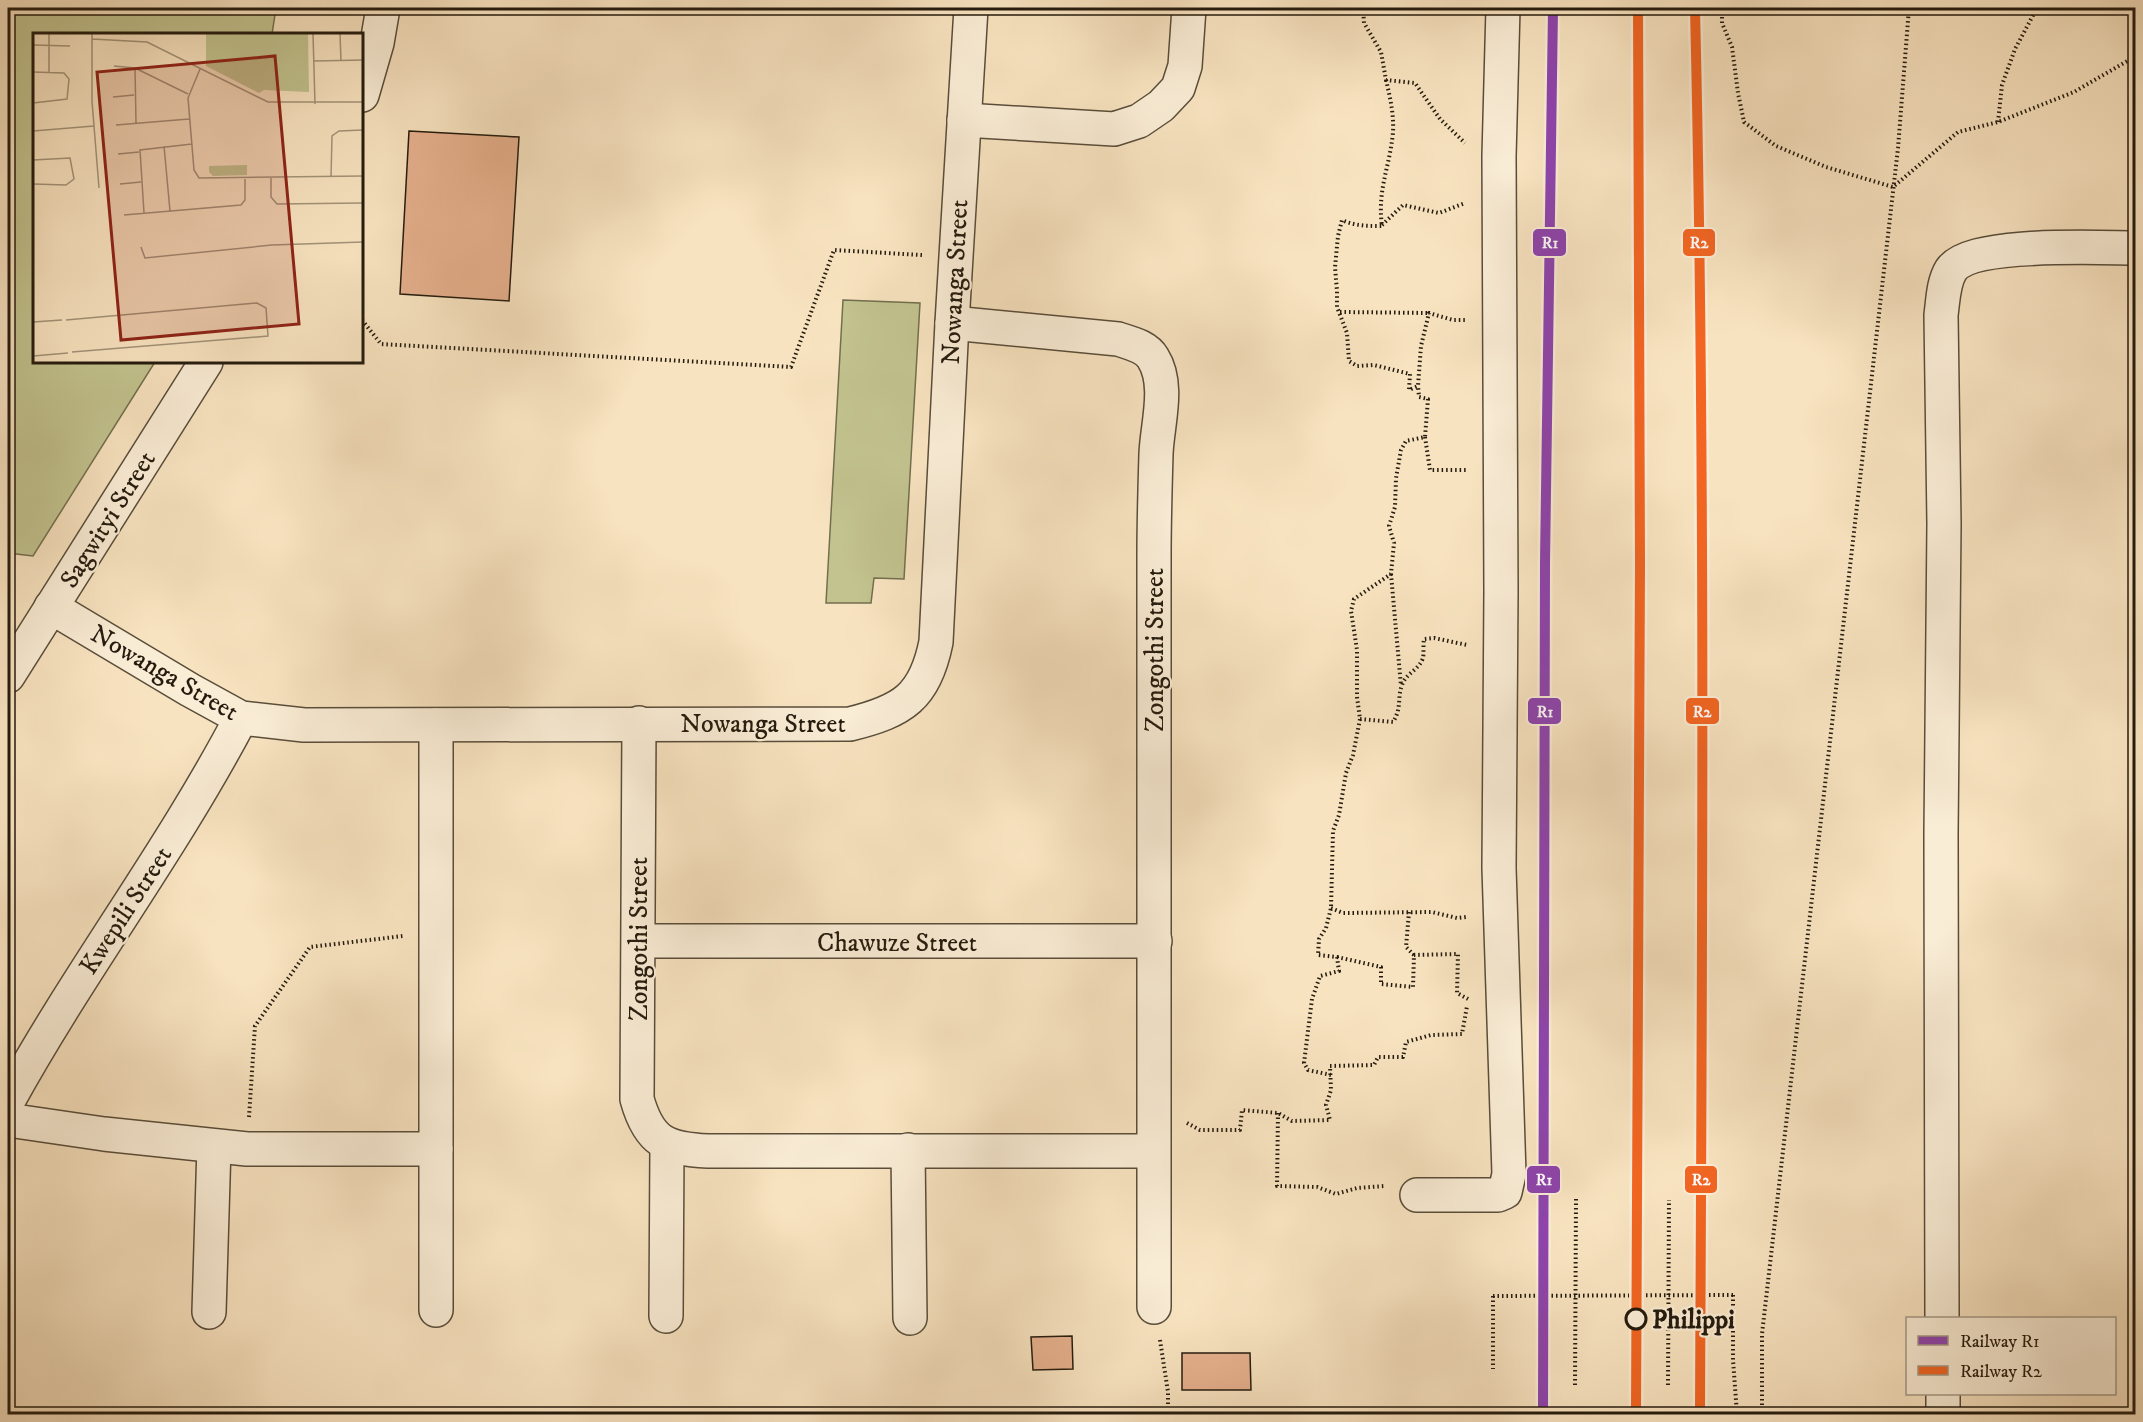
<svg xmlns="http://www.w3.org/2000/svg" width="2143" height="1422" viewBox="0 0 2143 1422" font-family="'IM FELL DW Pica',serif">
<rect width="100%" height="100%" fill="#f8e3c0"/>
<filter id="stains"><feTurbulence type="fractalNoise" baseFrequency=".00333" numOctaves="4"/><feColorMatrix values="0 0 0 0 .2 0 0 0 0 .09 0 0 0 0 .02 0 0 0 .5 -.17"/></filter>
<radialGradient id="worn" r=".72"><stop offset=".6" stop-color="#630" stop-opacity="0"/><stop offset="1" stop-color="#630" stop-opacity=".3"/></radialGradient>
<g fill="#c2c38f" stroke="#736f4e" stroke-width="1.5">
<polygon points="8,8 276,8 272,34 34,34 34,362 155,362 33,556 8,553"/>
<polygon points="843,300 920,303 904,579 874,578 871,603 826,603"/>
</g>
<g fill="#e6b08d" stroke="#241b0e" stroke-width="1.5">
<polygon points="409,131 519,137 509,301 400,294"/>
<polygon points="1072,1336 1073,1369 1033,1370 1031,1337"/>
<polygon points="1182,1353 1250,1353 1251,1390 1182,1390"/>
</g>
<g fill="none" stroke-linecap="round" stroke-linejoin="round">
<defs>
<g id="minor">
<polyline points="362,95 377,43 383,8"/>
<polyline points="964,120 1114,129 1139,121 1161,106 1178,88 1185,66 1189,8"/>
<path d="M952 323 1118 339C1130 343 1146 346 1153 358 1170 385 1157 425 1156 454 1155 488 1154 522 1154 556V1307"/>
<path d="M51 607 190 690 241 718 304 725 850 724C903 711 925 697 936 642L952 323 971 8"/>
<polyline points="8,676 206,362"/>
<path d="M639 723 637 1099C649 1142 666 1149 708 1151H1153"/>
<polyline points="436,725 436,1310"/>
<polyline points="639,941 1155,941"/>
<path d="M8 1101C80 970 172 850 241 718"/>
<polyline points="8,1120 104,1134 247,1149 436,1149"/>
<polyline points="908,1150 910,1318"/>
<polyline points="1417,1195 1498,1195 1505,1192 1509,1174 1499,868 1501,591 1499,156 1503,8"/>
<polyline points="209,1312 214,1146"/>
<polyline points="666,1316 667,1145"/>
<path d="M1942 1318 1941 834 1944 524 1941 315C1943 301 1943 283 1951 270 1971 241 2100 248 2136 248"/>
<polyline points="1943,1394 1943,1414"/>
</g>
</defs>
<use href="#minor" stroke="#594d3a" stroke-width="36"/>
<g stroke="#241b0e" stroke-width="4" stroke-dasharray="1.5 3" stroke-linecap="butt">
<polyline points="1363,8 1364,23 1381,52 1386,80 1415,83 1440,119 1465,143"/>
<polyline points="1722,8 1722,23 1732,47 1738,93 1744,122 1776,146 1826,167 1893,187 1958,132 1998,122 2074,92 2136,56"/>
<path d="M1386 80C1390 97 1394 114 1393 132 1390 167 1377 189 1382 226 1368 226 1355 226 1342 220L1338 236 1335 267 1337 291V307L1347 333 1349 361 1357 366 1374 365 1410 374 1409 390 1418 386 1421 346 1429 313 1453 320H1465"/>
<polyline points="1998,122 2002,85 2015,49 2037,8"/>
<polyline points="1382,225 1403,205 1439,213 1465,203"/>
<polyline points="1340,312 1429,313"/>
<polyline points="362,320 381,344 791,367 834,250 922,255"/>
<polyline points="1425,437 1430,470 1466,470"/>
<polyline points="1391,574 1401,686"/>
<path d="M1360 719 1393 722C1402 708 1397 698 1402 685 1406 673 1419 670 1423 658 1424 653 1423 645 1424 639L1434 638 1467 645"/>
<polyline points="1331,908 1343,913 1432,912 1457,918 1466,917"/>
<polyline points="1409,912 1406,947 1414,955"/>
<polyline points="1337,957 1381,967 1381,984 1413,987 1414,955 1458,954 1457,993 1468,999"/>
<polyline points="1331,1075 1308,1070 1304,1063 1312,999 1320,976 1339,971 1337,957 1318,955 1319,939 1326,928 1331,908 1333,831 1339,815 1346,773 1353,755 1360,719 1357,697 1357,650 1351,611 1354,599 1391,574 1394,543 1389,526 1395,507 1396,478 1401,450 1406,441 1425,437 1428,399 1419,397 1418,386"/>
<polyline points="1278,1113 1277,1186 1317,1187 1336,1194 1357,1188 1385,1186"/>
<polyline points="249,1117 255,1026 310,947 403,936"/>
<polyline points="1187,1123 1200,1130 1240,1130 1242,1110 1278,1113 1292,1121 1330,1120 1326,1105 1331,1090 1330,1066 1374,1065 1378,1057 1403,1057 1406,1042 1431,1035 1462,1034 1467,1006"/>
<polyline points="1733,1295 1733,1360 1737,1414"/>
<polyline points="1493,1296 1493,1369"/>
<polyline points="1160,1340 1168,1392 1168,1414"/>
<polyline points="1575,1385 1576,1199"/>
<polyline points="1668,1385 1669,1200"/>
<polyline points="1762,1414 1762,1334 1898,148 1909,8"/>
</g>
<use href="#minor" stroke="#faedd6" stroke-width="33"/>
<path stroke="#241b0e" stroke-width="4.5" stroke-dasharray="10 10" stroke-linecap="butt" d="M1695 8C1706 476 1702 945 1700 1414"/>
<polyline stroke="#241b0e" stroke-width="4" stroke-dasharray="1.5 3" stroke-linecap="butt" points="1493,1296 1733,1295"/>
<defs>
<polyline id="rail-1" points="1543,1414 1545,561 1553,8"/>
<g id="rail-2">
<path d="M1695 8C1706 476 1702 945 1700 1414"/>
<polyline points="1636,1414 1640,565 1638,8"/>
</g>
</defs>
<use href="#rail-1" stroke="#faedd6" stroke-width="15"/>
<use href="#rail-2" stroke="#faedd6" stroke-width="15"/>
<use href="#rail-1" stroke="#8e44ad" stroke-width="10"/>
<use href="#rail-2" stroke="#f26522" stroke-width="10"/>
</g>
<circle fill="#faedd6" stroke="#241b0e" stroke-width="3" cx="1636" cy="1319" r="10"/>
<g text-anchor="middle" stroke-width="4.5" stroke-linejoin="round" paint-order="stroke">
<g font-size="26" fill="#241b0e" stroke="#faedd6">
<text transform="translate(954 282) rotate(-87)" y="9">Nowanga Street</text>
<text transform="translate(107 519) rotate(-58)" y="9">Sagwityi Street</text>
<text transform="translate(1154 650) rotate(-90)" y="9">Zongothi Street</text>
<text transform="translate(165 672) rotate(30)" y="9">Nowanga Street</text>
<text x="763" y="732">Nowanga Street</text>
<text transform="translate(125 910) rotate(-57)" y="9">Kwepili Street</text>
<text transform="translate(638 939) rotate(-90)" y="9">Zongothi Street</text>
<text x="897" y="951">Chawuze Street</text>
</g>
<g font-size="26" font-weight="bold" fill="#241b0e" stroke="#faedd6" text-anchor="start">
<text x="1652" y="1328">Philippi</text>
</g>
</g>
<g transform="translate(33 33)">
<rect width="330" height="330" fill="#f8e3c0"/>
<path d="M173 1H275L276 59 231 57 226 60 173 33ZM214 132V142L180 143 176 139V133Z" fill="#c2c38f"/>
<path fill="none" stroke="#a39379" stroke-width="1.5" d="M59 1V68L66 155M280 1 282 71M307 1 308 28M59 6 114 9 235 69H330M0 12 37 13M281 28 330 27M81 33 102 35 155 61M102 35 103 90M167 36 155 65 161 137 166 145 330 143M0 39 31 40 36 46 34 66 0 70M16 40V1M80 64 101 62M83 92 156 86M0 98 61 93M131 113 137 178M85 121 106 119M0 127 37 125 41 146 33 152 0 151M298 144 299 103 306 98 330 97M238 145V164L244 171 330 170M87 151 108 149M111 180 107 117 159 111M91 182 208 172 212 167V146M108 214 112 225 239 212 330 209M33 287 224 270 233 275 235 303 39 319M0 289 29 287M0 323 35 320"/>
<path fill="#8f2418" fill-opacity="0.15" stroke="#8f2418" stroke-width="3" d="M242 23 266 291 88 307 64 39Z"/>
<rect width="330" height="330" fill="none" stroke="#241b0e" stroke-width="3"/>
</g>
<g stroke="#faedd6" stroke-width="2">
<rect x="1682" y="228" width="34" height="29" rx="6" fill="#f26522"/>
<rect x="1532" y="228" width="35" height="29" rx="6" fill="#8e44ad"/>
<rect x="1527" y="697" width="35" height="28" rx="6" fill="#8e44ad"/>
<rect x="1685" y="697" width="35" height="28" rx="6" fill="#f26522"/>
<rect x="1526" y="1165" width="35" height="29" rx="6" fill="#8e44ad"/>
<rect x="1684" y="1165" width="34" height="29" rx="6" fill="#f26522"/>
</g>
<g font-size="16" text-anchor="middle" font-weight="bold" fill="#fff">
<text x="1699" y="248">R2</text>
<text x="1550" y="248">R1</text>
<text x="1545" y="717">R1</text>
<text x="1702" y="717">R2</text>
<text x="1544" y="1185">R1</text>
<text x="1701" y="1185">R2</text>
</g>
<rect width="2143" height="1422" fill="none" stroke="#f8e3c0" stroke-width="30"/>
<rect x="9" y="9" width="2125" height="1404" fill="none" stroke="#241b0e" stroke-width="3"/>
<rect x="15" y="15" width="2113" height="1392" fill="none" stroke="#241b0e" stroke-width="1.5"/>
<rect x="1906" y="1317" width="210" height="78" fill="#faedd6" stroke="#a49986" stroke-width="1.5"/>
<rect x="1918" y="1336" width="30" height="9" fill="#8e44ad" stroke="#a49986" stroke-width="1.5"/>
<text x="1960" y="1347" font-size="18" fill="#241b0e">Railway R1</text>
<rect x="1918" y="1366" width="30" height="9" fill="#f26522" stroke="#a49986" stroke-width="1.5"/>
<text x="1960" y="1377" font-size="18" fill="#241b0e">Railway R2</text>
<rect width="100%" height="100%" filter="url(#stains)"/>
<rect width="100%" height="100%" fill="url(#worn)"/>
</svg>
